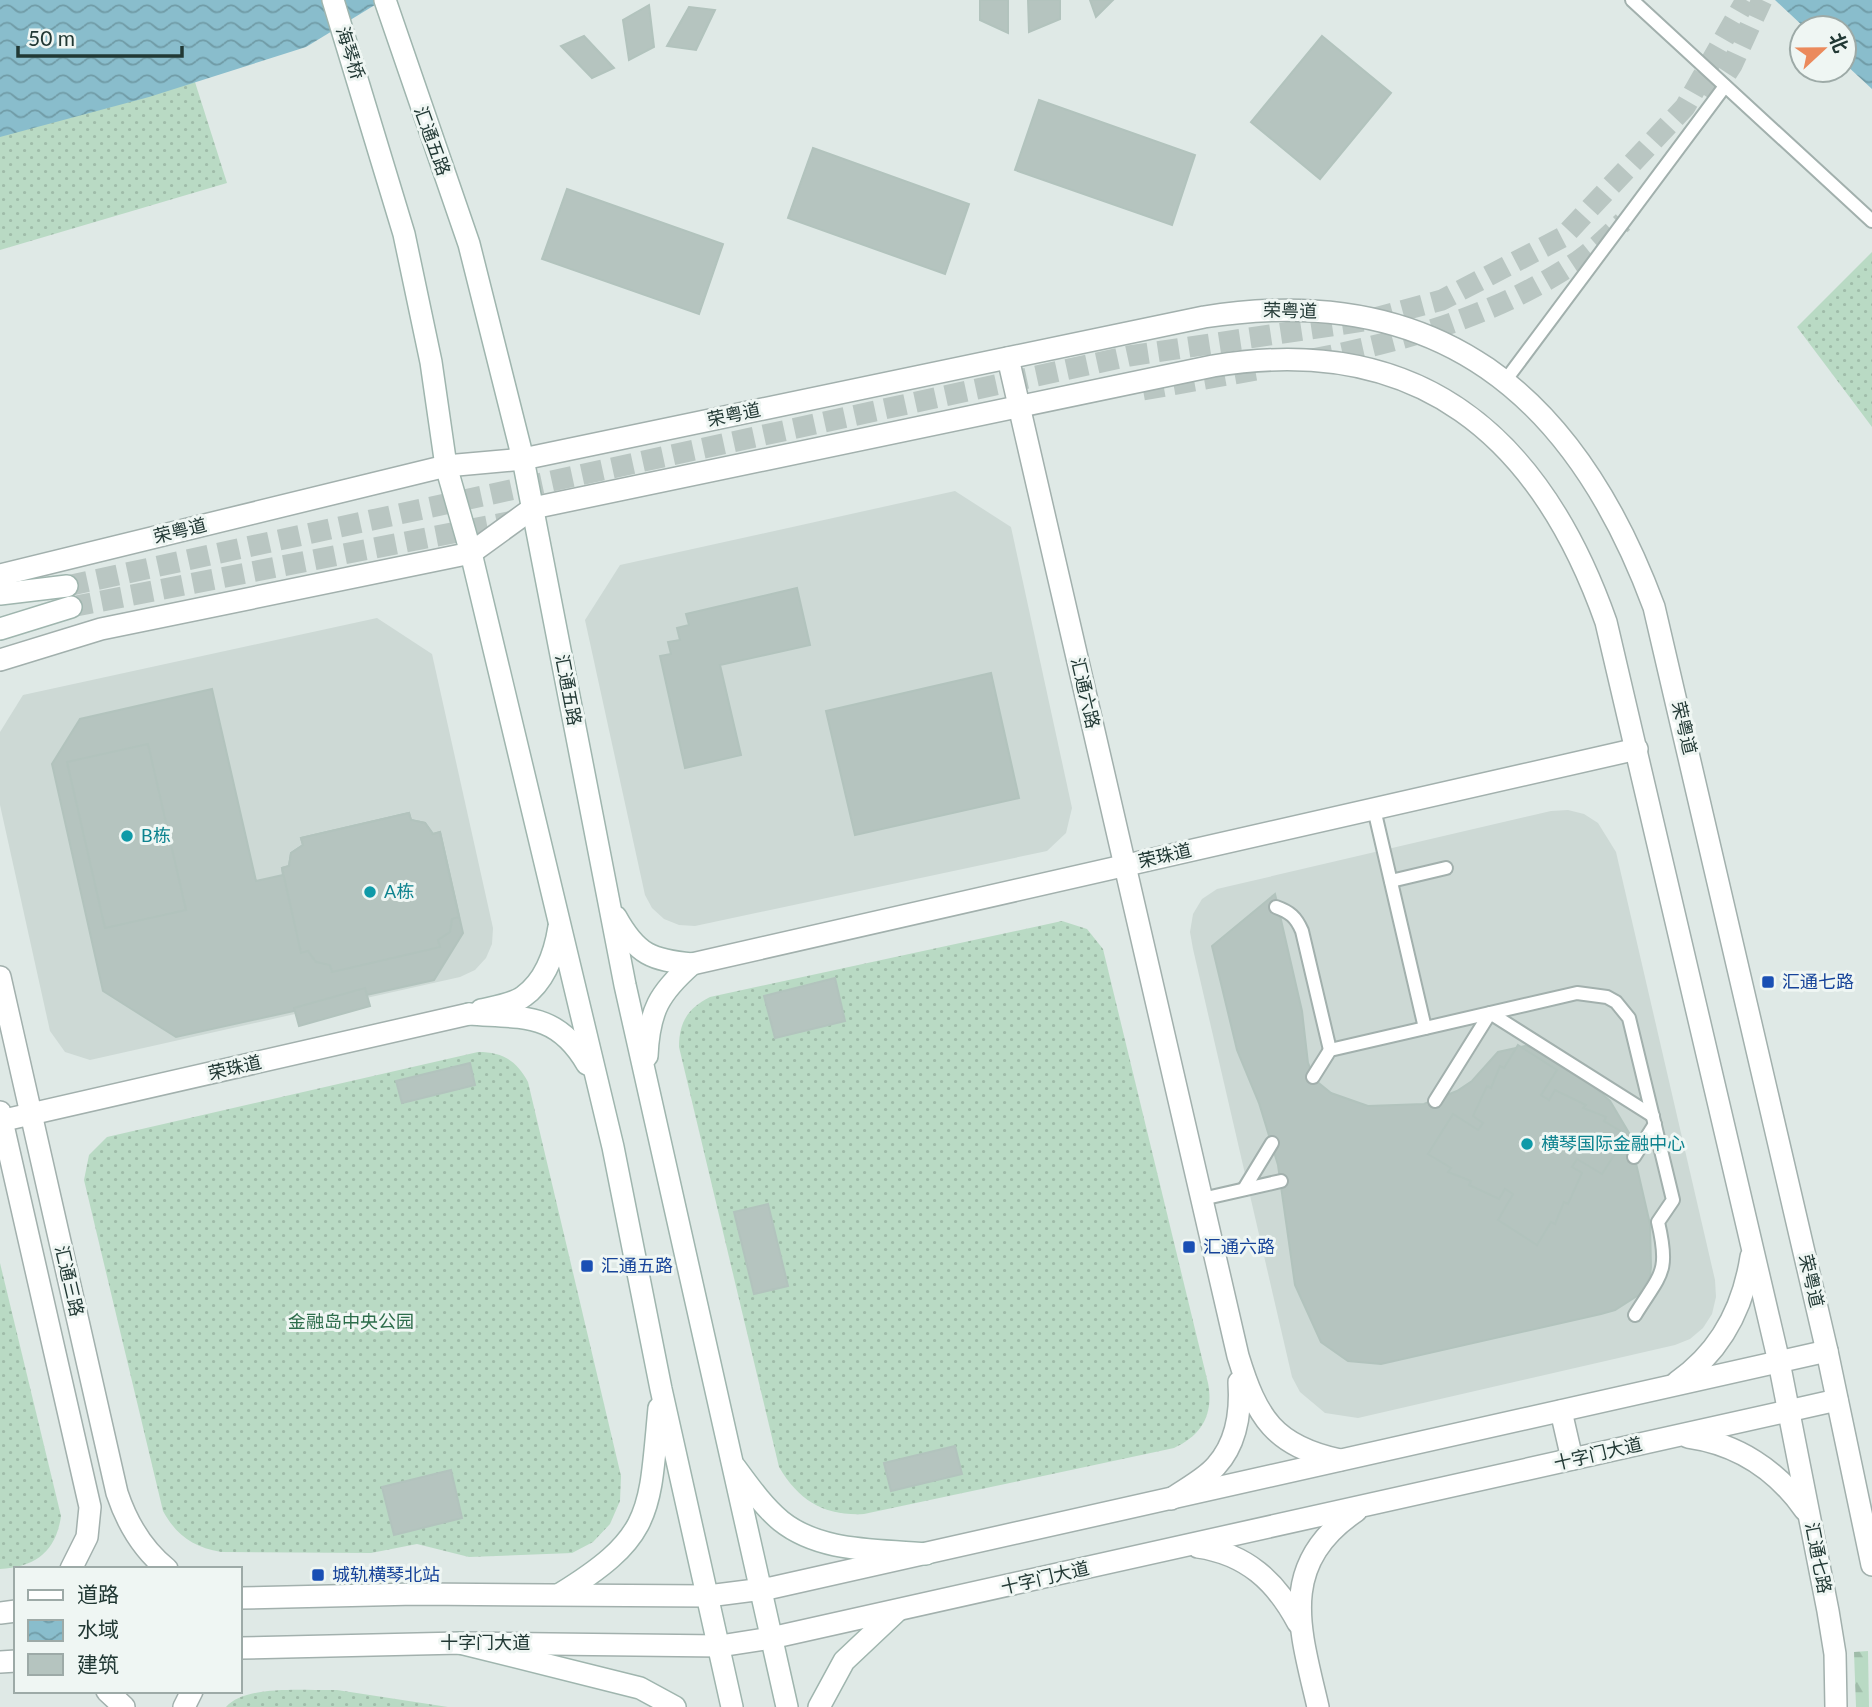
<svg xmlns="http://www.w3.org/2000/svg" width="1872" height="1707" viewBox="0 0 1872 1707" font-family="Lato,'Noto Sans SC',sans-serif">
<defs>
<pattern id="grass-dots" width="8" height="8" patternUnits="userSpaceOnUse" patternTransform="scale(1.75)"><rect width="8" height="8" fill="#b9dac4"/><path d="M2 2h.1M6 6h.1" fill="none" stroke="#9fbca9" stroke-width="1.8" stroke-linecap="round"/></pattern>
<pattern id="forest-firs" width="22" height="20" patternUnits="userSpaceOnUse" patternTransform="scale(1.75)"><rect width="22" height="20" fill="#b9dac4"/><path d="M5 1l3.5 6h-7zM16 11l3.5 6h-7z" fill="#9fbca9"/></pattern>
<pattern id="water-waves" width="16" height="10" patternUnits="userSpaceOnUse" patternTransform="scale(1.75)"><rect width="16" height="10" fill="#89bdcc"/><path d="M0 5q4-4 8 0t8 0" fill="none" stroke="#709ba6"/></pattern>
</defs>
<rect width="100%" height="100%" fill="#dfe9e6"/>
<g fill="#cdd9d5">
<polygon points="955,491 1011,527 1072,808 1066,833 1047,851 695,926 679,925 664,919 652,908 645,895 585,620 620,565"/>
<polygon points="377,618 432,654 493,928 492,944 486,958 475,970 460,977 90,1060 65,1052 50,1031 0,805 0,732 23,695"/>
<polygon points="1568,810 1584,814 1598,823 1616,852 1715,1280 1716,1297 1712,1314 1703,1328 1690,1339 1675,1345 1358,1418 1325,1413 1300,1392 1292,1377 1193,949 1190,932 1193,914 1202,899 1217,889 1551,811"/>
</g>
<g fill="url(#grass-dots)">
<polygon points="0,0 169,0 227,183 0,250"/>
<polygon points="1872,252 1872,427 1797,327"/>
<path d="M1062 921 1087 929 1103 949 1208 1383C1214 1414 1202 1435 1174 1448L864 1514C824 1516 799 1501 779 1467L679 1047C679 1022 688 1008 710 997Z"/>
<path d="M478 1052C502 1052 516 1060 528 1082L621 1476 620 1501 610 1524 593 1542 572 1553 469 1557 417 1544 371 1553 221 1552C193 1547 177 1536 163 1511L84 1180 89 1155 107 1137Z"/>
<path d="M0 1263 61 1516C56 1552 35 1567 0 1569Z"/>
<path d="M337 1690 448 1707H226C246 1684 308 1691 337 1690Z"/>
</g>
<polygon fill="url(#forest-firs)" points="1868,1651 1869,1707 1856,1707 1854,1652"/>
<g fill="url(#water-waves)">
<polygon points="0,0 383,0 306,47 149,97 0,137"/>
<polygon points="1775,0 1872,0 1872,89 1844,63 1844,28 1805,28"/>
</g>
<g fill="#b5c4bf" stroke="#b2c3bd" stroke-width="2">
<polygon points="980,0 1008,0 1008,33 980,20"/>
<polygon points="1028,0 1060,0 1060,19 1029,32"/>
<polygon points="1090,0 1113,0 1096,17"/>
<polygon points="649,5 654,47 629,60 623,20"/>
<polygon points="689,7 715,10 696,50 667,46"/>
<polygon points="584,36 614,68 592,78 561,46"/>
<polygon points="1322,36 1391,93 1320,179 1251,122"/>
<polygon points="1039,100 1195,155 1172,225 1015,170"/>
<polygon points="813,148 969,204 945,274 788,218"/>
<polygon points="567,189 723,244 699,314 542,259"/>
<polygon points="797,588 810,645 720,665 741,755 685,768 660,656 671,654 668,642 680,640 677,628 689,625 686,614"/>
<polygon points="991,673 1019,798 855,835 826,711"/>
<polygon points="212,689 256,881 283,875 282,868 289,866 291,853 303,845 301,838 409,813 411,820 425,823 433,834 440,832 463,933 434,980 176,1037 103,991 52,764 80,719"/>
<polygon points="148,744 186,910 105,928 67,762"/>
<polygon points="409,813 411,820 425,823 433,834 440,832 459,917 452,919 450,932 438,940 440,947 332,972 330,965 316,962 308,951 301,953 282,868 289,866 291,853 303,845 301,838"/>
<polygon points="1275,894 1302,1011 1308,1063 1315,1080 1331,1093 1368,1106 1424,1104 1457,1091 1472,1081 1498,1052 1525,1046 1536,1048 1578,1072 1610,1101 1629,1133 1650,1224 1651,1267 1650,1277 1640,1294 1615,1310 1601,1314 1381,1364 1348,1361 1321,1342 1295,1285 1278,1165 1259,1103 1237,1050 1212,946"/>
<polygon points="835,978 845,1021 775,1038 764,996"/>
<polygon points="365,988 370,1006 299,1026 294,1008"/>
<polygon points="1518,1045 1557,1070 1541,1095 1549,1100 1555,1090 1586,1105 1583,1108 1606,1117 1604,1121 1627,1135 1602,1174 1577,1159 1572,1167 1582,1173 1568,1204 1564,1202 1555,1224 1551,1222 1537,1245 1498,1220 1513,1194 1505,1189 1499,1199 1469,1185 1471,1181 1448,1172 1451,1168 1428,1154 1453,1114 1478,1130 1483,1123 1473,1116 1487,1086 1491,1088 1500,1066 1504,1068"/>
<polygon points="470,1063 475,1085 402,1103 396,1081"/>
<polygon points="768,1204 788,1286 754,1294 734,1212"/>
<polygon points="955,1446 962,1474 891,1491 884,1463"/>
<polygon points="451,1470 462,1518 394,1535 382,1487"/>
</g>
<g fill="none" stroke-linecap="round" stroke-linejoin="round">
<g stroke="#b9c6c2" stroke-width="21" stroke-dasharray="21 10" stroke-linecap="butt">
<polyline points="1710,99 1732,65 1762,0"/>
<path d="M1312 359C1407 341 1497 315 1578 261 1594 250 1609 235 1623 222"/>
<polyline points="1143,390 1256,370"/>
<polyline points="67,586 1129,356 1364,321 1442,300 1563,237 1685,107 1746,0"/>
<polyline points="71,607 519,520"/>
</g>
<defs>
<g id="service">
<polyline points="1632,0 1872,221"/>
<polyline points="1505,381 1725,86"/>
<polyline points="1374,809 1425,1028"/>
<polyline points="1391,881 1446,868"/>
<path d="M1276 907C1290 912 1296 917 1302 931L1330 1050"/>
<path d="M1313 1077 1330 1050 1577 993 1607 997 1616 1002 1629 1018 1673 1200 1658 1222C1670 1273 1661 1273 1635 1315"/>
<polyline points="1435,1101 1490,1013 1653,1116"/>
<polyline points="1634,1157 1655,1124"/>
<polyline points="1244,1189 1272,1143"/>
<polyline points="1202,1199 1281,1181"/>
</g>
<g id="minor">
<path d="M1008 358 1238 1356C1257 1418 1274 1446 1340 1460"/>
<polyline points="692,964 1637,749"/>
<path d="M0 977 117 1493C127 1523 142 1549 167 1569"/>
<polyline points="0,1112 90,1507 87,1537 71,1569"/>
<polyline points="0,1121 469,1014"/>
<path d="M1171 1499C1185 1489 1205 1479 1216 1466 1237 1443 1241 1411 1239 1382"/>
<polyline points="107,1691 124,1707"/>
<polyline points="184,1707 192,1691"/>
</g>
<g id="tertiary">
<path d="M0 575 446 466 523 459 1204 317C1438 280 1575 394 1654 607L1827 1351 1872 1565"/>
<path d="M0 660 101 629 471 553 533 508 1213 366C1418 332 1540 435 1606 622L1779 1362 1828 1611 1835 1654 1836 1707"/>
<path d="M1677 1382C1720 1352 1743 1309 1751 1257"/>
<polyline points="1561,1411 1572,1459"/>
<path d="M1688 1437C1737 1444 1777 1470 1805 1510"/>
<path d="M1198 1547C1246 1554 1276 1581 1298 1623"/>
<polyline points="240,1598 416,1594 708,1596 771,1588 1827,1351"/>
<polyline points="0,1613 16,1611"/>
<polyline points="240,1648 460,1643 720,1646 771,1638 1837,1400"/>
<polyline points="0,1662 16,1661"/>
<path d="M1318 1707C1300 1629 1277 1565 1356 1511"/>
</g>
<g id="secondary">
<polyline points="333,0 404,234 431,362 446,466 471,553 613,1147 661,1389 732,1707"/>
<polyline points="385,0 469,244 523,459 625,985 787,1707"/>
<polyline points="0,594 67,586"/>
<polyline points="0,629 71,607"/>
<path d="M616 917C637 955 652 960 692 964"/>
<path d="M481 1010C494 1007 514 1004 524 996 546 980 555 952 559 927"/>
<path d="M469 1014C523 1018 557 1012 587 1064"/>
<path d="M647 1056C649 1011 659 993 692 964"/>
<path d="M735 1467C749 1486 763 1506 781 1521 821 1553 878 1549 926 1554"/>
<path d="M560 1594C654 1536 649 1513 659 1408"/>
<polyline points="460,1643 640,1688 675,1707"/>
<polyline points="819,1707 844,1661 897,1611"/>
</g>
</defs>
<use href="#service" stroke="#a2b0ad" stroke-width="16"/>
<use href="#minor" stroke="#a2b0ad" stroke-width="24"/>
<use href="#tertiary" stroke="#a2b0ad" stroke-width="24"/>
<use href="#secondary" stroke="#9fb5ae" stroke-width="24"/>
<use href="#service" stroke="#fff" stroke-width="12"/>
<use href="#minor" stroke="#fff" stroke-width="21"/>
<use href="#tertiary" stroke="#fff" stroke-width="21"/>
<use href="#secondary" stroke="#fff" stroke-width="21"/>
</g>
<g fill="#0f9aa8" stroke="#eff6f3" stroke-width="2.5">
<circle cx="127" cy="836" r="7"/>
<circle cx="370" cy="892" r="7"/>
<circle cx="1527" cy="1144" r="7"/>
</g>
<g fill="#1a4fb4" stroke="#eff6f3" stroke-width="2.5">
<rect x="1761" y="975" width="14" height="14" rx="3.5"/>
<rect x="1182" y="1240" width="14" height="14" rx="3.5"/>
<rect x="580" y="1259" width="14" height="14" rx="3.5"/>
<rect x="311" y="1568" width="14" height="14" rx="3.5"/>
</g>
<g text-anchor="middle" stroke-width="6" stroke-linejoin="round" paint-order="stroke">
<g font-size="18" fill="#213834" stroke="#eff6f3">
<text transform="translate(350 53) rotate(72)" y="6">海琴桥</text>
<text transform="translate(432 141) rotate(70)" y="6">汇通五路</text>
<text transform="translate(1290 311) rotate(1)" y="6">荣粤道</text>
<text transform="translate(734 415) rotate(-12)" y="6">荣粤道</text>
<text transform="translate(180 531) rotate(-14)" y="6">荣粤道</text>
<text transform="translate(568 690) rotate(79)" y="6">汇通五路</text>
<text transform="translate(1085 693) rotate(77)" y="6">汇通六路</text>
<text transform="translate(1684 728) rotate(77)" y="6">荣粤道</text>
<text transform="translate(1165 856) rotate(-13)" y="6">荣珠道</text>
<text transform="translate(235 1068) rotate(-13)" y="6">荣珠道</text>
<text transform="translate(69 1281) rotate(77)" y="6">汇通三路</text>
<text transform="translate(1811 1281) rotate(77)" y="6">荣粤道</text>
<text transform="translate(1598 1454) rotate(-13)" y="6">十字门大道</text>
<text transform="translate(1818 1558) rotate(79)" y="6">汇通七路</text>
<text transform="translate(1045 1578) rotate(-13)" y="6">十字门大道</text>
<text x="485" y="1649">十字门大道</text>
</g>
<g font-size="18" fill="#0d838f" stroke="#eff6f3" text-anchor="start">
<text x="141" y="842">B栋</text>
<text x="384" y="898">A栋</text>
<text x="1541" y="1150">横琴国际金融中心</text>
</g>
<g font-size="18" fill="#164399" stroke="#eff6f3" text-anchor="start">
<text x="1782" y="988">汇通七路</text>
<text x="1203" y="1253">汇通六路</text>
<text x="601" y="1272">汇通五路</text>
<text x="332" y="1581">城轨横琴北站</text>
</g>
<g font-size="18" fill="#2d6d4b" stroke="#eff6f3">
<text x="351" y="1328">金融岛中央公园</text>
</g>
</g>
<rect x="14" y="1567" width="228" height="126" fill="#eff6f3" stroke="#9daaa7" stroke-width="2"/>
<rect x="28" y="1590" width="35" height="10" fill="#ffffff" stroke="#9daaa7" stroke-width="2"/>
<text x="77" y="1602" font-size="21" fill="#213834">道路</text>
<rect x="28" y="1620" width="35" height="21" fill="url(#water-waves)" stroke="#9daaa7" stroke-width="2"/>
<text x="77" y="1637" font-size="21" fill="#213834">水域</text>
<rect x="28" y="1654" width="35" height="21" fill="#b5c4bf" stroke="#9daaa7" stroke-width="2"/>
<text x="77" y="1672" font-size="21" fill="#213834">建筑</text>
<g transform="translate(1823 49) rotate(68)"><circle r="33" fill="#eff6f3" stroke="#9daaa7" stroke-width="2"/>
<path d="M0-5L12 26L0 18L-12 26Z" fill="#eb8a5c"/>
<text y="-10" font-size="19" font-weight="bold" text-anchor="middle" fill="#213834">北</text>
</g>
<path d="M18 46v10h164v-10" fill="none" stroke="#213834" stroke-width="3.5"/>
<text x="28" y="46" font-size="21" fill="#213834" stroke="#eff6f3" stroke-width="5" paint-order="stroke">50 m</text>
</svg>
